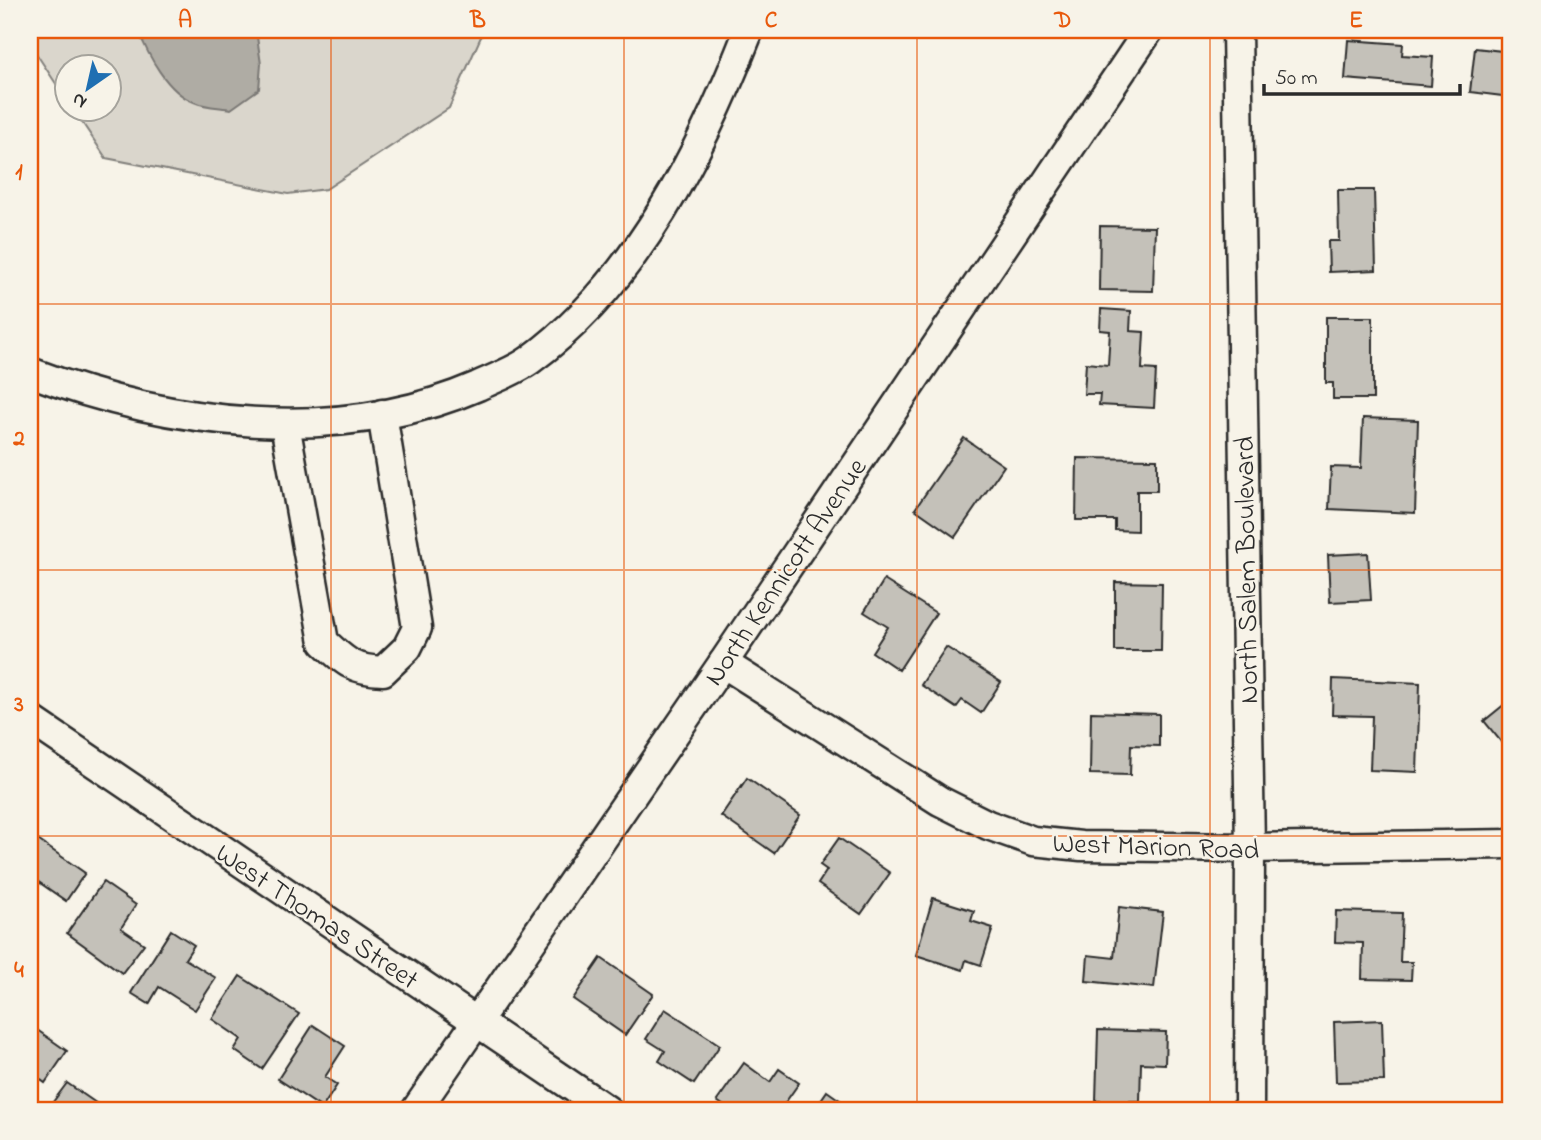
<svg xmlns="http://www.w3.org/2000/svg" width="1541" height="1140" viewBox="0 0 1541 1140" font-family="'Indie Flower',sans-serif">
<rect width="100%" height="100%" fill="#f7f3e8"/>
<filter id="ink" filterUnits="userSpaceOnUse"><feTurbulence type="fractalNoise" baseFrequency=".0143" numOctaves="2"/><feDisplacementMap in="SourceGraphic" scale="14" xChannelSelector="R" yChannelSelector="G"/><feConvolveMatrix kernelMatrix="1 2 1 2 8 2 1 2 1" color-interpolation-filters="sRGB"/></filter>
<g filter="url(#ink)">
<polygon fill="#dad6cc" stroke="#82807c" stroke-width="2" points="30,30 484,30 449,108 326,189 288,194 106,158 73,109 108,108 108,66 66,66 66,99 30,44"/>
<path fill="#afaca4" stroke="#7a7874" stroke-width="2" d="M138 30H256L261 64 259 89 231 109C219 107 205 107 194 102 167 92 148 55 138 30Z"/>
<g fill="#c4c1b9" stroke="#2b2b2b" stroke-width="2">
<polygon points="1348,40 1403,44 1402,55 1433,57 1431,86 1345,79"/>
<polygon points="1475,48 1511,52 1511,97 1470,92"/>
<polygon points="1338,190 1374,190 1376,270 1329,272 1328,241 1339,241"/>
<polygon points="1100,226 1155,227 1153,291 1099,290"/>
<polygon points="1101,309 1131,311 1130,331 1144,332 1142,369 1156,370 1154,408 1099,405 1100,394 1084,394 1086,363 1108,365 1110,331 1100,330"/>
<polygon points="1326,317 1373,317 1373,399 1333,399 1333,383 1326,383"/>
<polygon points="1363,418 1418,420 1415,513 1329,509 1331,467 1361,468"/>
<polygon points="964,438 1004,466 955,537 915,509"/>
<polygon points="1077,458 1157,459 1157,491 1137,491 1137,531 1115,530 1115,520 1076,520"/>
<polygon points="1368,553 1371,600 1330,602 1328,555"/>
<polygon points="884,580 936,613 899,670 872,652 888,627 864,612"/>
<polygon points="1115,582 1162,583 1161,651 1115,651"/>
<polygon points="946,647 1001,682 981,713 962,700 956,708 921,685"/>
<polygon points="1333,679 1420,683 1417,772 1370,770 1372,716 1332,715"/>
<polygon points="1511,699 1511,754 1484,721"/>
<polygon points="1091,712 1159,714 1159,746 1131,745 1130,775 1090,774"/>
<polygon points="747,778 800,815 774,853 721,816"/>
<polygon points="35,838 85,873 66,901 30,876 30,845"/>
<polygon points="839,838 890,873 861,914 818,884 827,870 820,865"/>
<polygon points="103,882 136,905 121,928 144,944 122,973 67,933"/>
<polygon points="933,898 974,911 971,921 993,928 981,965 966,960 963,970 916,955"/>
<polygon points="1119,907 1163,912 1154,988 1086,981 1088,955 1114,958"/>
<polygon points="1336,911 1402,913 1400,962 1412,962 1411,980 1362,979 1363,943 1335,942"/>
<polygon points="171,930 194,945 185,959 216,978 195,1010 159,987 149,1004 131,993"/>
<polygon points="601,958 653,994 625,1035 573,999"/>
<polygon points="240,976 299,1014 262,1069 234,1050 241,1039 212,1019"/>
<polygon points="665,1009 720,1045 694,1084 659,1061 665,1051 646,1039"/>
<polygon points="1382,1020 1384,1081 1336,1082 1334,1022"/>
<polygon points="30,1025 67,1051 45,1083 30,1072"/>
<polygon points="313,1025 345,1046 325,1077 337,1085 322,1108 278,1079"/>
<polygon points="1098,1030 1166,1032 1165,1064 1141,1063 1140,1101 1096,1101"/>
<polygon points="744,1063 770,1082 779,1069 799,1083 780,1110 730,1110 717,1101"/>
<polygon points="67,1083 106,1110 47,1110"/>
<polygon points="827,1091 854,1110 814,1110"/>
</g>
<g fill="none" stroke-linecap="round" stroke-linejoin="round">
<defs>
<g id="minor">
<polyline points="1237,30 1250,848 1249,1110"/>
<path d="M30 372C168 425 338 447 478 386 495 378 515 371 530 360 637 282 702 150 749 30"/>
<path d="M285 424 324 642C345 662 354 670 383 671L407 648 417 628 382 414"/>
<polyline points="723,663 940,801 988,825 1033,841 1081,846 1250,848 1511,844"/>
<polyline points="30,719 607,1110"/>
<polyline points="416,1110 723,663 1149,30"/>
</g>
</defs>
<use href="#minor" stroke="#2b2b2b" stroke-width="33"/>
<use href="#minor" stroke="#f7f3e8" stroke-width="28"/>
</g>
</g>
<path fill="none" stroke="#e8590c" stroke-width="2" stroke-opacity="0.55" d="M331 30V1110M624 30V1110M917 30V1110M1210 30V1110M30 304H1511M30 570H1511M30 836H1511"/>
<g text-anchor="middle" stroke-width="5" stroke-linejoin="round" paint-order="stroke">
<g font-size="28" fill="#2b2b2b" stroke="#f7f3e8">
<text transform="translate(1245 570) rotate(-91)" y="10">North Salem Boulevard</text>
<text transform="translate(784 571) rotate(-56)" y="10">North Kennicott Avenue</text>
<text transform="translate(1156 845) rotate(2)" y="10">West Marion Road</text>
<text transform="translate(318 915) rotate(34)" y="10">West Thomas Street</text>
</g>
</g>
<rect width="1541" height="1140" fill="none" stroke="#f7f3e8" stroke-width="77"/>
<g transform="translate(88 88) rotate(214)"><circle r="33" fill="#f7f3e8" stroke="#a5a39c" stroke-width="2"/>
<path d="M0-5L12 26L0 18L-12 26Z" fill="#1f6fb2"/>
<text y="-10" font-size="19" font-weight="bold" text-anchor="middle" fill="#2b2b2b">N</text>
</g>
<path d="M1264 84v10h196v-10" fill="none" stroke="#2b2b2b" stroke-width="3.5"/>
<text x="1275" y="84" font-size="21" fill="#2b2b2b" stroke="#f7f3e8" stroke-width="5" paint-order="stroke">50 m</text>
<rect x="38" y="38" width="1464" height="1064" fill="none" stroke="#e8590c" stroke-width="2.5"/>
<g font-size="23" text-anchor="middle" font-weight="bold" fill="#e8590c">
<text x="185" y="27">A</text>
<text x="478" y="27">B</text>
<text x="771" y="27">C</text>
<text x="1063" y="27">D</text>
<text x="1356" y="27">E</text>
<text x="19" y="179">1</text>
<text x="19" y="445">2</text>
<text x="19" y="711">3</text>
<text x="19" y="977">4</text>
</g>
</svg>
